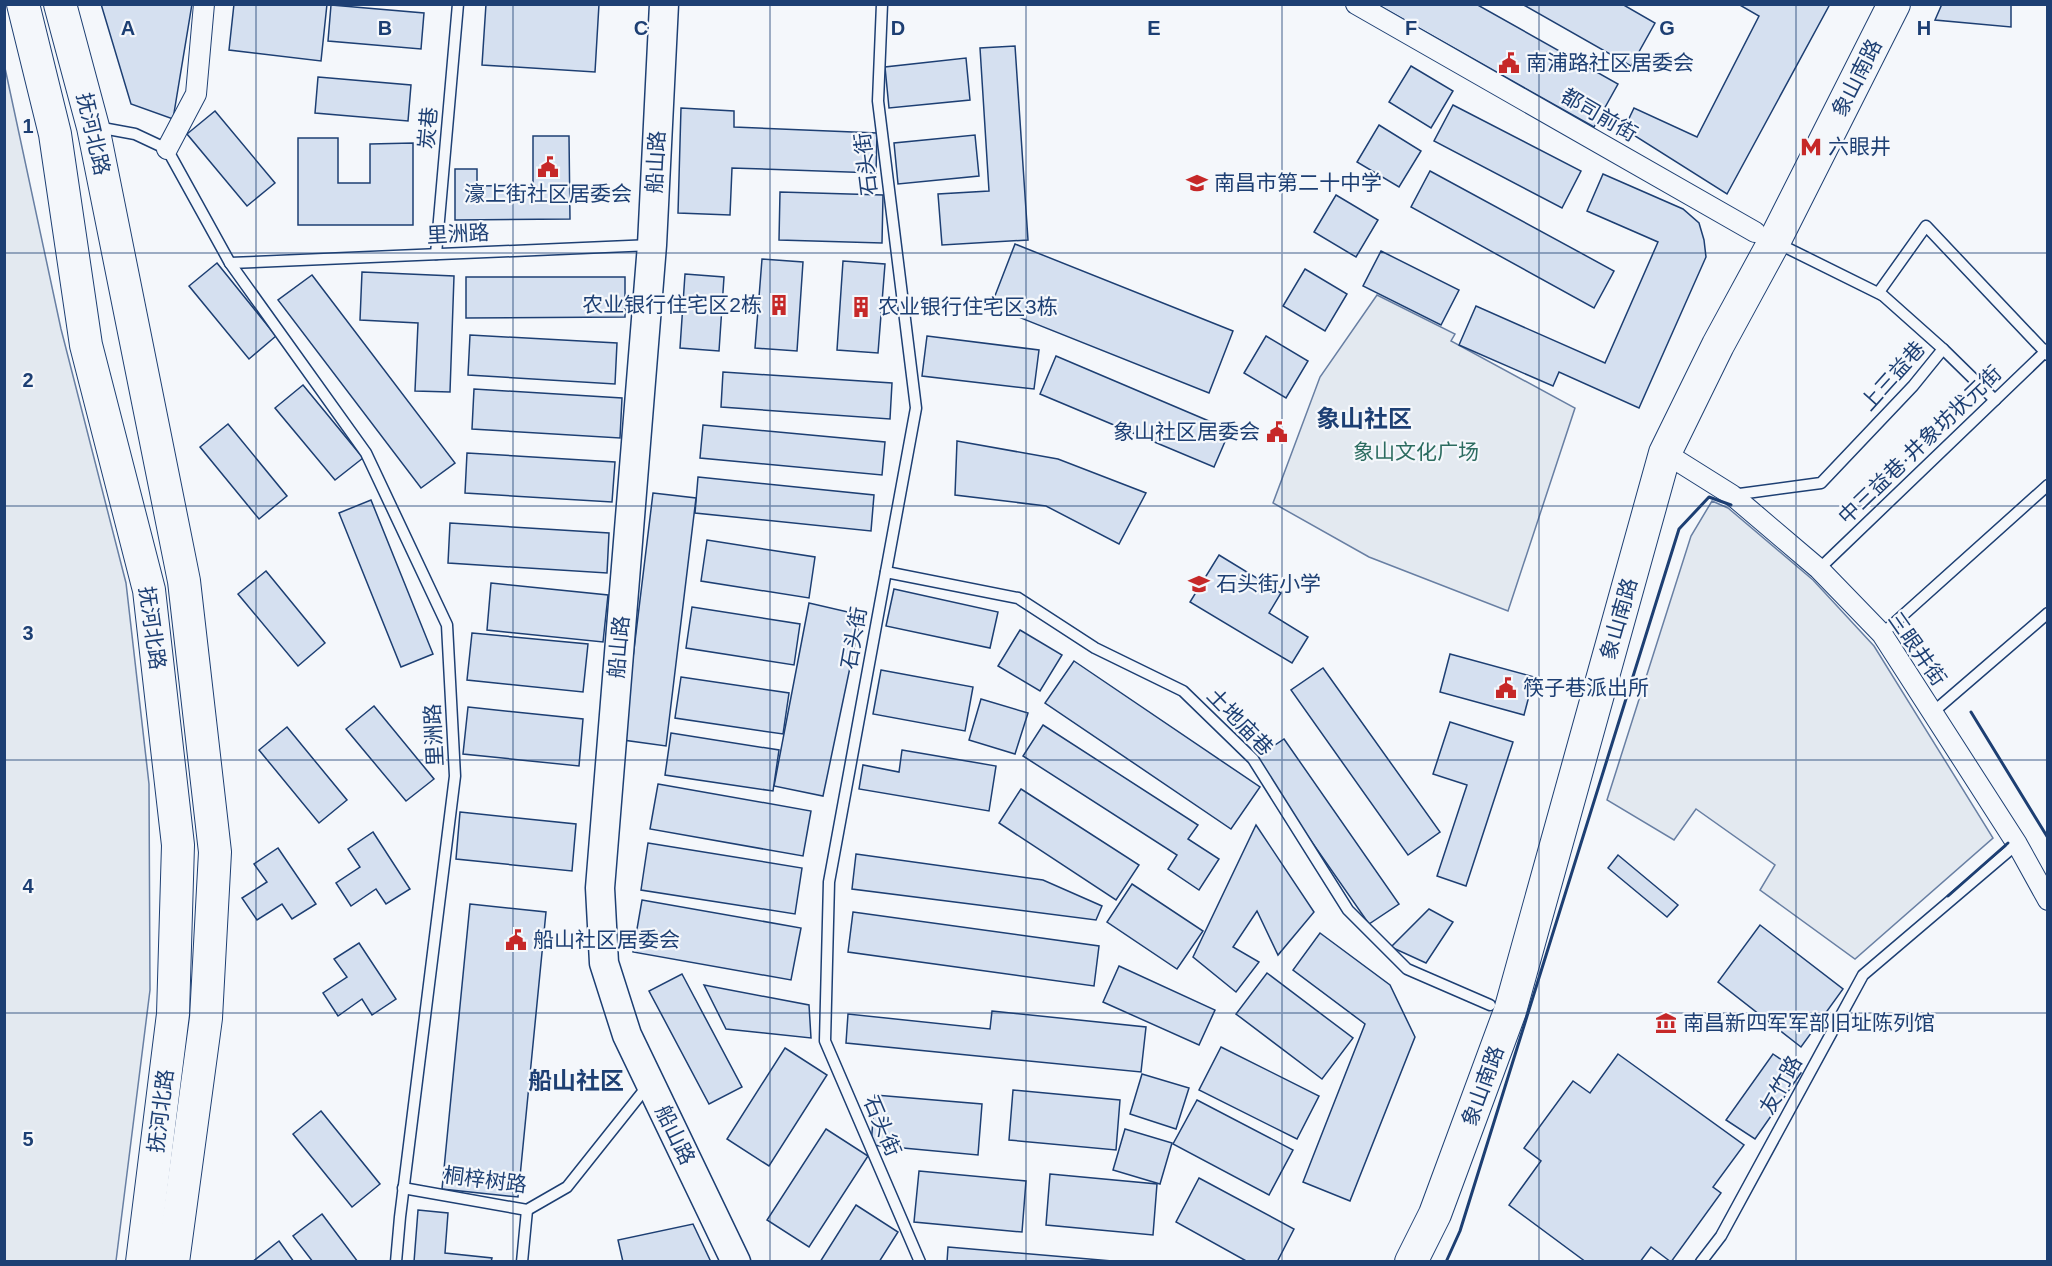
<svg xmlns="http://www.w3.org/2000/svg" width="2052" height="1266" viewBox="0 0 2052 1266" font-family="Arial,'Noto Sans SC',sans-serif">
<rect width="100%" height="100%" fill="#f4f7fb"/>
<g fill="#e3e9f0" stroke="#687fa3" stroke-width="1.5">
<polygon points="5,68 61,329 126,583 149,784 150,990 116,1261 5,1261"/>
<polygon points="1377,295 1455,334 1451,341 1575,408 1508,611 1369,557 1273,503 1320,377"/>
<polygon points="1712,501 1728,508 1813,580 1874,646 1993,838 1855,959 1760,890 1775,865 1696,809 1674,840 1607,800 1691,536"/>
</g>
<g fill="#d5e0f0" stroke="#1d3f73" stroke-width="1.5">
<polygon points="101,4 192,4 173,119 131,104"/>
<polygon points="234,4 327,4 321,61 229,50"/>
<polygon points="486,4 599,4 595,72 482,65"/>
<polygon points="1376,4 1476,4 1618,84 1594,127"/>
<polygon points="1522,4 1622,4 1655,23 1631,66"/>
<polygon points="1738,4 1830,4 1727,194 1624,129 1634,108 1697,137 1759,16"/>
<polygon points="1942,4 2011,4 2011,27 1935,20"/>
<polygon points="331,5 424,13 421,49 328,41"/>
<polygon points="1015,46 1028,240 942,245 938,194 989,191 980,48"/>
<polygon points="966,58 970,100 889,108 885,67"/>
<polygon points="1411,66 1453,91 1431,128 1389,102"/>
<polygon points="318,77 411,85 408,121 315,113"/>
<polygon points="1453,105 1581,171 1562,208 1434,141"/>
<polygon points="681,108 734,111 734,127 877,133 876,173 732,168 730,215 678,213"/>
<polygon points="215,111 275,183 247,206 187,134"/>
<polygon points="1379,125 1421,151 1399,187 1357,162"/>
<polygon points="975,135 979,176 898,184 894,143"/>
<polygon points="533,136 569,136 570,219 455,220 455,169 477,169 477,186 533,185"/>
<polygon points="298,138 338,138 338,183 370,183 370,144 413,143 413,225 298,225"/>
<polygon points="1430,171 1614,271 1594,308 1411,207"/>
<polygon points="1603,174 1683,209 1699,223 1704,240 1706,257 1639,408 1559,372 1553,386 1459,345 1476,306 1605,363 1658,242 1587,211"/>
<polygon points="780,192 883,195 882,243 779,240"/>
<polygon points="1336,195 1378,220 1356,257 1314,232"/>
<polygon points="1015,244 1233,331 1209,393 991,306"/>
<polygon points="1381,251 1459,290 1441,325 1363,286"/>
<polygon points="762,259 803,262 797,351 755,348"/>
<polygon points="843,261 885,264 878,353 837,350"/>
<polygon points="217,263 276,336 249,359 189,286"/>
<polygon points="1305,269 1347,294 1325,331 1283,306"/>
<polygon points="362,272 454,276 450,392 415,391 418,323 360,320"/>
<polygon points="685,274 724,277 719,351 680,348"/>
<polygon points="312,275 455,463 421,488 278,300"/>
<polygon points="466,277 625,277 625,317 466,318"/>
<polygon points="470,335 617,343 615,384 468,375"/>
<polygon points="927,336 1039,350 1034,389 922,376"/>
<polygon points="1266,336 1308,361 1286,398 1244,373"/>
<polygon points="1056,356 1230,430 1214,467 1040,394"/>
<polygon points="723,372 892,383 890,419 721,407"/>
<polygon points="303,385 363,458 335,480 275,408"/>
<polygon points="474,389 622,398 620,438 472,429"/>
<polygon points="228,424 287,496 259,519 200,447"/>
<polygon points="703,425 885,442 882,475 700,458"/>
<polygon points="957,441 1058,459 1146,493 1119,544 1046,506 955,495"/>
<polygon points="467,453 615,462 612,502 465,493"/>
<polygon points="698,477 874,495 871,531 695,513"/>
<polygon points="653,493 696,498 666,746 623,740"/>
<polygon points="371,500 433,654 401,667 339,513"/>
<polygon points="450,523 609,533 607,573 448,563"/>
<polygon points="707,540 815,557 809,598 701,581"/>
<polygon points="1219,555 1281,593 1269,613 1308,637 1292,663 1190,602"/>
<polygon points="266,571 325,643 298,666 238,594"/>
<polygon points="491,583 608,595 603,642 487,630"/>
<polygon points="894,589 998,612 990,648 886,626"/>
<polygon points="809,603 861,615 823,796 774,786"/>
<polygon points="692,607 800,624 794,665 686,648"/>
<polygon points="1020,630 1062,655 1040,691 998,666"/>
<polygon points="472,633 588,644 583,692 467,680"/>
<polygon points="1450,654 1534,677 1524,715 1440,692"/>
<polygon points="1074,661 1260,787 1231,829 1045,703"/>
<polygon points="1323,668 1440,832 1408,855 1291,690"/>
<polygon points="881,670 973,687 965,731 873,714"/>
<polygon points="681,677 789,693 783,734 675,718"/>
<polygon points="981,699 1028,713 1015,754 969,740"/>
<polygon points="374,706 434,779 406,801 346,729"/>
<polygon points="468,707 583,719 579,766 463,754"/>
<polygon points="1450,722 1513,742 1466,886 1437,876 1467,785 1433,774"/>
<polygon points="1043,725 1198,825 1188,839 1219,859 1199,890 1168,869 1177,855 1023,756"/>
<polygon points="287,727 347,800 319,823 259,750"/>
<polygon points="671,733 779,750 773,791 665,775"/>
<polygon points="1284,739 1399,904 1369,924 1254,759"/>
<polygon points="902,750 996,766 989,811 859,789 863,765 899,772"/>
<polygon points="658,784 811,811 803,856 650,829"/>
<polygon points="1021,789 1139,865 1116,900 999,823"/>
<polygon points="460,812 576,824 572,871 456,859"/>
<polygon points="1256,825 1314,912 1278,955 1257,911 1233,947 1259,962 1236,992 1193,957"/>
<polygon points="373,832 410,889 386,904 376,889 351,906 336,883 360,867 348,849"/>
<polygon points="648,843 802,868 795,914 641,890"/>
<polygon points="278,848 316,904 292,919 282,904 257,920 242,898 267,882 254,864"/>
<polygon points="856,854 1043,880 1102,906 1096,920 852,889"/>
<polygon points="1618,855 1678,905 1667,917 1608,868"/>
<polygon points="1132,884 1203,931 1177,969 1107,922"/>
<polygon points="642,900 801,928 791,980 633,952"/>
<polygon points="470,904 546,912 518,1197 442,1189"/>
<polygon points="1429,909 1453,922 1426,963 1391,947"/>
<polygon points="853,912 1099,946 1094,986 848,952"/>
<polygon points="1760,925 1843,989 1801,1047 1718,982"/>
<polygon points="1320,933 1390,985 1415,1037 1350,1201 1303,1182 1365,1024 1293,970"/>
<polygon points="359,943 396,999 372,1015 362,999 338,1016 323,993 347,977 334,959"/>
<polygon points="1119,966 1215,1010 1199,1045 1103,1002"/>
<polygon points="1267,973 1353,1038 1322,1079 1236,1014"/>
<polygon points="682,974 742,1087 709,1104 649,991"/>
<polygon points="704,985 809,1005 811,1038 726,1029"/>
<polygon points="992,1011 1146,1027 1141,1072 846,1043 848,1014 990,1029"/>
<polygon points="1221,1047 1319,1096 1297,1139 1199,1090"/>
<polygon points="785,1048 827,1075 769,1166 727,1139"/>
<polygon points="1618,1054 1744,1145 1713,1187 1721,1193 1671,1262 1651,1247 1640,1262 1586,1262 1509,1205 1541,1161 1524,1148 1573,1081 1590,1093"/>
<polygon points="1773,1054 1801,1073 1755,1139 1726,1120"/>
<polygon points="1142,1074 1189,1088 1176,1129 1130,1114"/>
<polygon points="1013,1090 1120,1100 1116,1150 1009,1140"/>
<polygon points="875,1095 982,1104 978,1155 871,1145"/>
<polygon points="1197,1100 1293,1150 1269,1195 1173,1144"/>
<polygon points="321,1111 380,1184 352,1207 293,1134"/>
<polygon points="826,1129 868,1156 809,1247 767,1220"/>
<polygon points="1125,1129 1172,1143 1160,1184 1113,1170"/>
<polygon points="919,1171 1026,1181 1022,1232 914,1222"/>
<polygon points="1050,1174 1157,1184 1153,1235 1046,1225"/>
<polygon points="1199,1178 1294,1229 1277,1262 1248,1262 1176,1222"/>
<polygon points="856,1205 898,1232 879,1262 820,1262"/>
<polygon points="418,1210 448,1213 445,1253 492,1258 491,1262 414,1262"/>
<polygon points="322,1214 358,1262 313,1262 293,1236"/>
<polygon points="693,1224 711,1262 623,1262 618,1240"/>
<polygon points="279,1241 294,1262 252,1262"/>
<polygon points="948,1247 1124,1262 947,1262"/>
</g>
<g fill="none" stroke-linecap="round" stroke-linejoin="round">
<defs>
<g id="lane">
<polyline points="882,4 878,101 916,408 829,882 825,1041 920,1262"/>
<polyline points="97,127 135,134 167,149 230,263 366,453 447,625 455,776 400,1217 396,1262"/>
<polyline points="1775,242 1882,295"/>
<polyline points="436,254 458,4"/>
<polyline points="230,263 652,245"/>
<polyline points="1943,349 1995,400"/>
<polyline points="1732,495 1821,483 1913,386 1943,349 1879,292 1926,226 2048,355"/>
<polyline points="1819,569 2048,349"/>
<polyline points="886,572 1018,598 1095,648 1183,691 1253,759 1348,910 1407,969 1490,1005"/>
<polyline points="1882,634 2048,485"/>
<polyline points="1932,713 2048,613"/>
<polyline points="403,1188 527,1210 567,1187 649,1084"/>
<polyline points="522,1262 527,1210"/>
<polyline points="1701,1262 1721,1236 1863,975 2017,844"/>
</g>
<g id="street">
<polyline points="1356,4 1755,232"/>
<polyline points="167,149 196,94 204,4"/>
<polyline points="1665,453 1732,495 1819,569 1882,634 2017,844 2048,900"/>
</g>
<polyline id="secondary" points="664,4 652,245 600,888 604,963 627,1035 736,1262"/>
<g id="primary">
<polyline points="23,4 55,134 86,345 149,590 178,845 173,1014 142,1262"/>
<polyline points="60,4 93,127 184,581 215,852 206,1018 173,1262"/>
<polyline points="1411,1262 1435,1214 1510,1011 1665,453 1718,345 1774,242 1894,4"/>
</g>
</defs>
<use href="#lane" stroke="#1d3f73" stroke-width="13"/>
<use href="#street" stroke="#1d3f73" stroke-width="22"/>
<use href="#secondary" stroke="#1d3f73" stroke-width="31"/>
<use href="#primary" stroke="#1d3f73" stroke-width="34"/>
<use href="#lane" stroke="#f4f7fb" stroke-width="10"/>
<use href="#street" stroke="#f4f7fb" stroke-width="20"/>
<use href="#secondary" stroke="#f4f7fb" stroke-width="28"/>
<use href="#primary" stroke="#f4f7fb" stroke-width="32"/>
<g stroke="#1d3f73" stroke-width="3">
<polyline points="1971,712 2048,838"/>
<polyline points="1948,896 2008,843"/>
<polyline points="1446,1262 1460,1231 1679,529 1709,497 1731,505"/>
</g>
</g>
<path fill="none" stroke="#1d3f73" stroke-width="1.5" stroke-opacity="0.55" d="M256 4V1262M513 4V1262M770 4V1262M1026 4V1262M1282 4V1262M1539 4V1262M1796 4V1262M4 253H2048M4 506H2048M4 760H2048M4 1013H2048"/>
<defs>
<symbol id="civic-bare" viewBox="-9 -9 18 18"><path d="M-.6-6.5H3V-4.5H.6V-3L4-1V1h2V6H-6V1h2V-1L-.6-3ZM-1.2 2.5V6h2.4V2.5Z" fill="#c62828" stroke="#f4f7fb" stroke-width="2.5" paint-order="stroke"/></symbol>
<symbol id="metro-bare" viewBox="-9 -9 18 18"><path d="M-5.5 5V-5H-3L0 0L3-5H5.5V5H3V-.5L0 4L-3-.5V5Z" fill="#c62828" stroke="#f4f7fb" stroke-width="2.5" paint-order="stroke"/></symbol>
<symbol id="school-bare" viewBox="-9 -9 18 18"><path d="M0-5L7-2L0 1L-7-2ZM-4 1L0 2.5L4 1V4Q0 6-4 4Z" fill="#c62828" stroke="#f4f7fb" stroke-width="2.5" paint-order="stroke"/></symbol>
<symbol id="building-bare" viewBox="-9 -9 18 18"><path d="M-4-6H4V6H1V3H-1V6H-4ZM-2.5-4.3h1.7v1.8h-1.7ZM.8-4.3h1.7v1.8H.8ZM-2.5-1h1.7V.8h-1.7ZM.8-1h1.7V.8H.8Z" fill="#c62828" stroke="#f4f7fb" stroke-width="2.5" paint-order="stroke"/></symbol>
<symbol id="museum-bare" viewBox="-9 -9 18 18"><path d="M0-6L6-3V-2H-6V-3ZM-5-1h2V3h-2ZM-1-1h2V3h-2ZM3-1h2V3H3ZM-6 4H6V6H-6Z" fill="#c62828" stroke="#f4f7fb" stroke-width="2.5" paint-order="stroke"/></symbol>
</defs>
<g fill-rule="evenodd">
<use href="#civic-bare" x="1494" y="48" width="30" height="30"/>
<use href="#metro-bare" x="1796" y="132" width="30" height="30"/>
<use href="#civic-bare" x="533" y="152" width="30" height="30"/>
<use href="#school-bare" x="1182" y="168" width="30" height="30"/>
<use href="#building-bare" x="764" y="290" width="30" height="30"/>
<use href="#building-bare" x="846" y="292" width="30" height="30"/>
<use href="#civic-bare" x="1262" y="417" width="30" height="30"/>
<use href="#school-bare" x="1184" y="569" width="30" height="30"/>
<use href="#civic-bare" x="1491" y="673" width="30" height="30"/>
<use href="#civic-bare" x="501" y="925" width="30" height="30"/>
<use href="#museum-bare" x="1651" y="1008" width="30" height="30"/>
</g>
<g text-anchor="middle" stroke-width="4.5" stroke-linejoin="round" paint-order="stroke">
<g font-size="21" fill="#1d3f73" stroke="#f4f7fb" text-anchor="start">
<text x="1526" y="70">南浦路社区居委会</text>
<text x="1828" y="154">六眼井</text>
<text x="1214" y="190">南昌市第二十中学</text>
<text x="548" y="201" text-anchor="middle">濠上街社区居委会</text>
<text x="762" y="312" text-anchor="end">农业银行住宅区2栋</text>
<text x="878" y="314">农业银行住宅区3栋</text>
<text x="1260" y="439" text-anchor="end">象山社区居委会</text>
<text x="1216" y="591">石头街小学</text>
<text x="1523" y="695">筷子巷派出所</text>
<text x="533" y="947">船山社区居委会</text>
<text x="1683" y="1030">南昌新四军军部旧址陈列馆</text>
</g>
<g font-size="21" fill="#1d3f73" stroke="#f4f7fb">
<text transform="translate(1857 78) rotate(-63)" y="7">象山南路</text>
<text transform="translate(1599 115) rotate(30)" y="7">都司前街</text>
<text transform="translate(428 128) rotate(-85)" y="7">炭巷</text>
<text transform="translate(93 134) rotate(77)" y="7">抚河北路</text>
<text transform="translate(656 162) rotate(-87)" y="7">船山路</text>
<text transform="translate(866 164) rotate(-97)" y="7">石头街</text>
<text transform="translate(458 234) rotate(-3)" y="7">里洲路</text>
<text transform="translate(1893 376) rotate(-48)" y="7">上三益巷</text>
<text transform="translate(1920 445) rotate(-44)" y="7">中三益巷·井象坊状元街</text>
<text transform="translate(1619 619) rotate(-74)" y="7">象山南路</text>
<text transform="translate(152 628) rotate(82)" y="7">抚河北路</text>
<text transform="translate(854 638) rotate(-80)" y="7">石头街</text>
<text transform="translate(619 647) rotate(-85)" y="7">船山路</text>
<text transform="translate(1917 649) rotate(55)" y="7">三眼井街</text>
<text transform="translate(1240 722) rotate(46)" y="7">土地庙巷</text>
<text transform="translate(434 735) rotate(-93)" y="7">里洲路</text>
<text transform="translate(1781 1085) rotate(-61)" y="7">友竹路</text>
<text transform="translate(1483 1086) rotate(-70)" y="7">象山南路</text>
<text transform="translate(161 1111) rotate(-83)" y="7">抚河北路</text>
<text transform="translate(882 1126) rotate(67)" y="7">石头街</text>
<text transform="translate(675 1135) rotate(64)" y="7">船山路</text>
<text transform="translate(485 1180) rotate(7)" y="7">桐梓树路</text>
</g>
<g font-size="21" fill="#2c6c60" stroke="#f4f7fb">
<text x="1416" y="459">象山文化广场</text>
</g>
<g font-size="24" font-weight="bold" fill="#1d3f73" stroke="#f4f7fb">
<text x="1364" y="427">象山社区</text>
<text x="576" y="1089">船山社区</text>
</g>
</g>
<g font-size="20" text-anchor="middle" font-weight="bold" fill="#1d3f73" stroke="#f4f7fb" stroke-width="4.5" stroke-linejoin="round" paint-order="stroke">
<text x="128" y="35">A</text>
<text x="385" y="35">B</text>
<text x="641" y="35">C</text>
<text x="898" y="35">D</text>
<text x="1154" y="35">E</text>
<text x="1411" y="35">F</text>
<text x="1667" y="35">G</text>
<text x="1924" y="35">H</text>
<text x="28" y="133">1</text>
<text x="28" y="387">2</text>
<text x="28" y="640">3</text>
<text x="28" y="893">4</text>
<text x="28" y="1146">5</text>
</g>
<rect width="2052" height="1266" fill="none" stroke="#1d3f73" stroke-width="12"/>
</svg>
